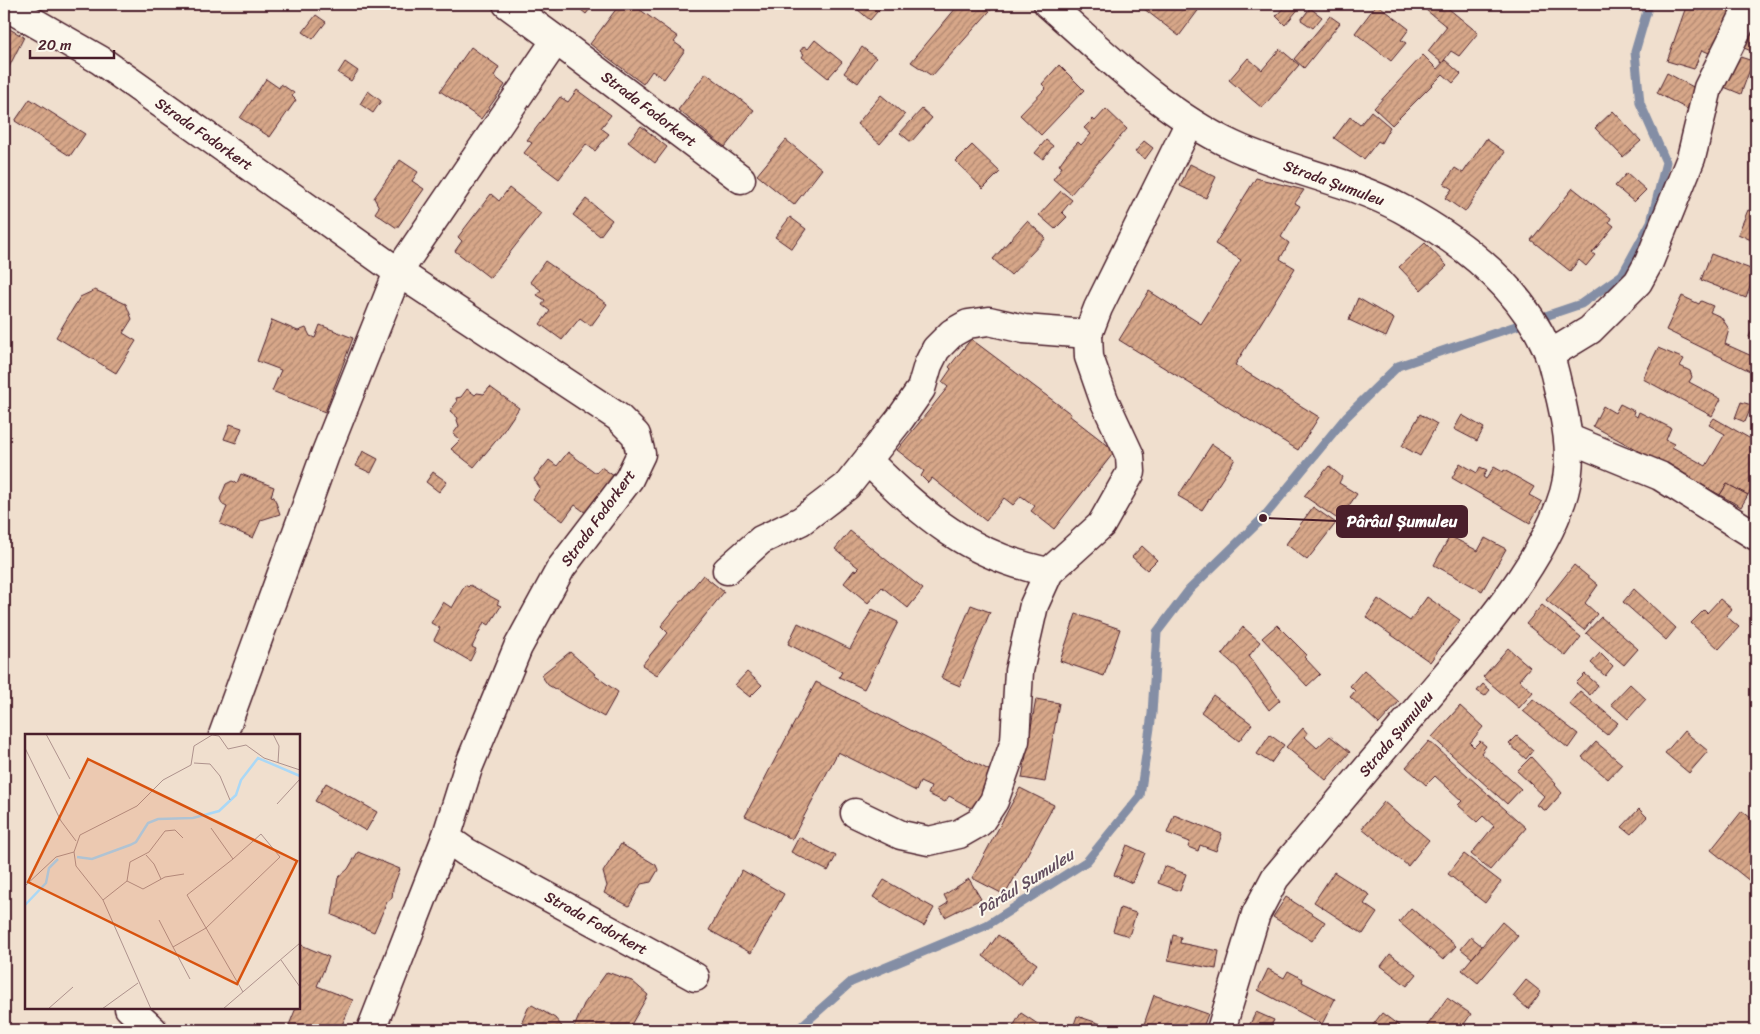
<svg xmlns="http://www.w3.org/2000/svg" width="1760" height="1034" viewBox="0 0 1760 1034" font-family="Sriracha,sans-serif">
<defs>
<pattern id="building-hatch" width="6" height="6" patternUnits="userSpaceOnUse" patternTransform="scale(1.25)"><rect width="6" height="6" fill="#d7a789"/><path d="M-1 1l2-2M0 6l6-6M5 7l2-2" fill="none" stroke="#b08770"/></pattern>
</defs>
<rect width="100%" height="100%" fill="#f0dfce"/>
<filter id="ink" filterUnits="userSpaceOnUse"><feTurbulence type="fractalNoise" baseFrequency=".02" numOctaves="2"/><feDisplacementMap in="SourceGraphic" scale="10" xChannelSelector="R" yChannelSelector="G"/><feConvolveMatrix kernelMatrix="1 2 1 2 8 2 1 2 1" color-interpolation-filters="sRGB"/></filter>
<g filter="url(#ink)">
<g fill="none" stroke-linecap="round" stroke-linejoin="round">
<polyline stroke="#848ea5" stroke-width="9" points="797,1030 851,982 987,925 1087,861 1140,796 1152,714 1157,632 1189,590 1263,518 1346,417 1398,366 1581,304 1622,275 1651,222 1666,162 1640,103 1635,52 1649,4"/>
</g>
<g fill="url(#building-hatch)" stroke="#4a1f2b">
<polygon points="574,4 594,4 586,14"/>
<polygon points="620,4 632,4 678,37 674,42 685,50 664,79 652,71 643,84 590,44"/>
<polygon points="851,4 884,4 870,20"/>
<polygon points="951,4 996,4 932,76 911,62 956,8"/>
<polygon points="1141,4 1203,4 1179,36 1139,5"/>
<polygon points="1287,4 1299,4 1301,6 1285,25 1276,16"/>
<polygon points="1377,4 1409,29 1401,40 1406,43 1391,61 1355,33"/>
<polygon points="1431,4 1443,4 1478,33 1459,56 1451,51 1442,63 1428,51 1447,27 1426,10"/>
<polygon points="1687,4 1733,4 1714,55 1702,50 1694,69 1667,61"/>
<polygon points="1310,8 1322,17 1313,28 1301,20"/>
<polygon points="316,15 326,22 313,39 303,32"/>
<polygon points="1330,16 1340,23 1304,68 1294,59"/>
<polygon points="4,26 24,37 5,75 4,75"/>
<polygon points="1756,26 1756,53 1744,48"/>
<polygon points="815,40 842,62 828,78 802,57 804,54 800,51 804,46 808,49"/>
<polygon points="471,47 499,67 494,76 505,85 481,119 440,91"/>
<polygon points="862,47 876,58 858,83 844,73"/>
<polygon points="1280,49 1299,65 1262,108 1229,80 1248,58 1262,70"/>
<polygon points="1423,55 1437,69 1445,60 1461,74 1453,83 1443,74 1392,125 1374,108"/>
<polygon points="1737,56 1753,61 1741,94 1724,87"/>
<polygon points="345,62 358,71 351,81 338,73"/>
<polygon points="1059,65 1084,90 1041,135 1020,115 1046,88 1042,84"/>
<polygon points="706,73 754,110 725,147 678,110"/>
<polygon points="1667,73 1697,89 1687,109 1657,93"/>
<polygon points="266,79 279,88 281,84 294,93 292,96 296,100 270,137 240,118"/>
<polygon points="577,90 611,115 601,128 609,134 595,151 586,144 559,179 524,153 532,143 527,140 560,97 568,102"/>
<polygon points="368,91 381,101 373,113 360,104"/>
<polygon points="881,95 905,115 880,144 857,124"/>
<polygon points="30,99 85,134 70,156 15,121"/>
<polygon points="922,109 932,118 911,142 900,133"/>
<polygon points="1106,109 1127,129 1071,194 1053,179 1062,167 1059,165 1066,155 1078,142 1081,145 1091,134 1084,128 1093,119 1095,121"/>
<polygon points="1371,111 1390,127 1381,143 1378,141 1364,159 1334,138 1350,117 1360,125"/>
<polygon points="1613,111 1641,141 1623,157 1595,128"/>
<polygon points="641,126 667,147 655,163 628,142"/>
<polygon points="1486,139 1505,152 1465,212 1445,198 1452,189 1444,184 1455,168 1463,173"/>
<polygon points="786,140 822,169 794,205 757,175"/>
<polygon points="1046,140 1053,146 1043,159 1035,153"/>
<polygon points="1144,141 1153,148 1145,159 1135,152"/>
<polygon points="972,145 1000,172 983,189 956,161"/>
<polygon points="400,160 418,172 412,181 424,189 397,228 375,213 379,207 374,198"/>
<polygon points="1190,164 1216,177 1206,198 1180,186"/>
<polygon points="1627,173 1646,190 1634,202 1615,186"/>
<polygon points="1256,178 1304,190 1295,203 1300,206 1281,237 1289,243 1280,259 1295,268 1235,365 1319,417 1298,450 1119,340 1149,291 1201,324 1241,260 1215,244"/>
<polygon points="509,188 541,213 490,278 455,251 462,241 458,237 491,194 499,201"/>
<polygon points="1573,188 1611,218 1609,222 1614,226 1592,253 1595,255 1586,266 1579,260 1570,271 1531,240"/>
<polygon points="1061,191 1072,200 1062,212 1067,217 1055,229 1039,215"/>
<polygon points="586,199 612,220 600,236 573,215"/>
<polygon points="1748,210 1756,213 1756,228 1751,240 1738,234"/>
<polygon points="790,217 806,229 792,249 775,237"/>
<polygon points="1027,221 1046,238 1011,275 993,259"/>
<polygon points="1425,243 1447,266 1421,290 1399,267"/>
<polygon points="1711,254 1756,271 1746,298 1701,280"/>
<polygon points="545,261 607,304 591,326 580,318 562,340 540,324 550,311 542,305 545,300 537,295 541,290 530,282"/>
<polygon points="95,290 126,304 132,319 123,333 136,341 116,373 56,337 80,297"/>
<polygon points="1682,296 1699,304 1701,301 1713,306 1710,312 1721,317 1729,329 1725,344 1754,357 1756,352 1756,374 1666,330"/>
<polygon points="1358,298 1394,319 1386,337 1349,320"/>
<polygon points="272,320 298,331 306,328 310,336 315,338 320,325 353,338 325,412 272,391 281,370 257,361"/>
<polygon points="1756,321 1756,341 1749,337"/>
<polygon points="971,339 1071,414 1070,416 1115,451 1054,529 1031,511 1035,506 1021,496 1013,505 1004,498 986,521 932,478 928,483 921,476 924,471 897,450 948,387 942,382 951,369 949,367"/>
<polygon points="1658,348 1684,359 1680,366 1690,371 1692,377 1689,382 1721,399 1712,416 1643,379"/>
<polygon points="490,387 519,408 500,436 474,467 451,449 460,440 453,434 459,426 457,420 458,418 450,411 457,402 456,398 461,397 467,389 475,395 477,393 484,394"/>
<polygon points="1741,402 1752,405 1745,422 1735,418"/>
<polygon points="1620,404 1634,411 1633,414 1637,417 1639,412 1671,428 1666,440 1674,444 1672,447 1706,466 1725,434 1709,425 1714,418 1756,442 1756,481 1748,495 1727,484 1720,495 1593,426 1603,406 1615,413"/>
<polygon points="1420,414 1437,424 1420,456 1402,446"/>
<polygon points="1462,415 1484,428 1477,441 1454,429"/>
<polygon points="230,424 242,428 236,443 224,439"/>
<polygon points="1212,444 1235,459 1202,510 1178,496"/>
<polygon points="363,451 378,459 371,473 356,466"/>
<polygon points="568,452 596,473 601,467 614,476 586,513 575,505 563,521 533,499 540,488 534,479 549,460 557,466"/>
<polygon points="1460,463 1477,473 1480,467 1487,470 1483,477 1486,479 1494,467 1503,472 1504,470 1534,487 1529,495 1542,502 1530,523 1452,478"/>
<polygon points="1329,466 1342,477 1339,483 1357,494 1339,520 1304,496"/>
<polygon points="433,472 447,482 439,492 426,482"/>
<polygon points="241,474 274,487 271,496 274,497 280,514 261,520 253,538 220,524 227,507 223,505 220,499 226,484 232,481 237,483"/>
<polygon points="1727,484 1748,495 1741,507 1720,495"/>
<polygon points="1313,507 1336,523 1307,560 1286,544"/>
<polygon points="850,531 923,589 908,608 882,587 868,603 844,583 854,570 856,571 859,568 835,549"/>
<polygon points="1450,536 1478,551 1485,538 1506,549 1482,591 1434,565"/>
<polygon points="1142,546 1157,560 1147,570 1132,557"/>
<polygon points="1574,565 1598,585 1585,603 1597,614 1584,630 1546,600"/>
<polygon points="703,575 724,592 657,675 642,665 668,633 661,626"/>
<polygon points="465,585 468,587 470,585 499,601 497,604 501,606 489,625 484,622 472,647 476,649 470,661 434,640 440,628 431,623 443,602 452,608"/>
<polygon points="1634,589 1676,628 1666,640 1623,602"/>
<polygon points="1427,597 1460,620 1430,662 1366,617 1378,599 1410,621"/>
<polygon points="1720,599 1732,609 1726,616 1739,627 1719,649 1691,623 1704,610 1707,613"/>
<polygon points="971,605 990,612 960,686 941,678"/>
<polygon points="1542,605 1581,637 1566,656 1526,624"/>
<polygon points="872,609 898,622 864,689 839,677 842,672 788,644 798,623 850,649"/>
<polygon points="1076,614 1120,629 1104,676 1060,661"/>
<polygon points="1601,617 1638,649 1624,665 1586,633"/>
<polygon points="1277,625 1307,655 1304,657 1320,674 1307,686 1262,638"/>
<polygon points="1243,627 1260,642 1249,656 1280,700 1269,710 1238,668 1222,654"/>
<polygon points="1508,648 1530,667 1519,680 1533,692 1519,708 1483,677"/>
<polygon points="570,652 595,674 594,675 618,692 604,717 548,685 541,675"/>
<polygon points="1600,653 1613,666 1605,676 1591,663"/>
<polygon points="1364,670 1399,702 1379,724 1350,697 1355,691 1350,686"/>
<polygon points="747,672 762,685 750,697 735,685"/>
<polygon points="1585,674 1598,685 1590,695 1576,683"/>
<polygon points="816,682 993,772 973,809 949,796 945,802 928,794 931,787 920,782 916,791 838,752 792,839 745,816"/>
<polygon points="1483,684 1490,690 1485,696 1477,691"/>
<polygon points="1630,684 1646,699 1628,719 1611,704"/>
<polygon points="1580,691 1618,723 1607,735 1569,704"/>
<polygon points="1213,695 1252,724 1239,741 1201,712"/>
<polygon points="1036,699 1059,703 1045,782 1022,778"/>
<polygon points="1533,699 1578,734 1568,748 1523,711"/>
<polygon points="1460,706 1483,727 1470,743 1474,747 1480,741 1486,746 1481,753 1521,789 1507,804 1432,737"/>
<polygon points="1303,728 1308,734 1305,737 1317,748 1330,736 1350,752 1326,780 1286,747"/>
<polygon points="1684,731 1708,751 1689,773 1665,753"/>
<polygon points="1270,735 1284,745 1271,763 1257,754"/>
<polygon points="1517,736 1533,750 1526,759 1509,744"/>
<polygon points="1429,741 1526,828 1490,870 1471,854 1494,826 1483,816 1477,822 1458,805 1462,801 1435,776 1426,785 1406,767"/>
<polygon points="1596,742 1622,764 1608,779 1582,757"/>
<polygon points="1531,757 1556,784 1555,785 1562,793 1546,811 1537,805 1544,796 1517,771"/>
<polygon points="326,783 377,812 366,831 315,801"/>
<polygon points="1020,788 1054,805 1005,895 972,878"/>
<polygon points="1384,802 1429,840 1408,866 1362,828"/>
<polygon points="1639,809 1647,817 1631,834 1622,827"/>
<polygon points="1742,811 1756,822 1756,886 1711,850"/>
<polygon points="1174,815 1222,834 1216,851 1200,845 1198,851 1188,847 1190,842 1167,833"/>
<polygon points="799,837 836,856 828,871 791,852"/>
<polygon points="621,844 656,865 658,870 651,882 641,884 629,906 604,893 607,886 603,872"/>
<polygon points="1127,845 1145,853 1132,883 1114,875"/>
<polygon points="358,852 400,869 393,888 392,898 387,902 374,932 332,915 338,878 348,869"/>
<polygon points="1464,854 1501,882 1485,903 1448,874"/>
<polygon points="1164,866 1186,874 1180,891 1158,883"/>
<polygon points="742,870 784,894 751,953 709,930"/>
<polygon points="1334,872 1370,895 1364,904 1377,913 1363,934 1314,902"/>
<polygon points="969,879 981,899 945,917 940,908 948,903 944,895"/>
<polygon points="884,880 934,908 924,926 873,897"/>
<polygon points="1286,897 1325,922 1312,941 1273,917"/>
<polygon points="1120,908 1136,913 1129,936 1113,931"/>
<polygon points="1411,908 1456,946 1443,960 1399,922"/>
<polygon points="1502,922 1518,936 1478,983 1462,970"/>
<polygon points="998,935 1037,964 1021,985 983,956"/>
<polygon points="1173,935 1181,937 1180,943 1219,951 1216,969 1168,960"/>
<polygon points="1471,937 1482,946 1472,958 1461,949"/>
<polygon points="299,944 329,957 317,986 353,1000 340,1030 287,1030 296,1008 299,1008"/>
<polygon points="1390,954 1417,974 1407,986 1381,966"/>
<polygon points="1268,969 1284,978 1288,971 1303,979 1302,982 1335,999 1322,1024 1258,990"/>
<polygon points="607,972 632,981 648,995 628,1030 573,1030 584,1004"/>
<polygon points="1526,980 1541,992 1528,1009 1513,996"/>
<polygon points="1154,995 1208,1014 1202,1030 1142,1030"/>
<polygon points="1447,998 1471,1014 1460,1030 1424,1030"/>
<polygon points="532,1005 555,1018 561,1025 563,1030 533,1030 521,1024 529,1006"/>
<polygon points="1256,1012 1274,1020 1271,1026 1279,1030 1247,1030"/>
<polygon points="1021,1013 1047,1030 1011,1030"/>
<polygon points="1382,1013 1405,1030 1369,1030"/>
<polygon points="1077,1016 1104,1025 1103,1030 1072,1030"/>
</g>
<g fill="none" stroke-linecap="round" stroke-linejoin="round">
<defs>
<g id="minor">
<polyline points="507,4 556,40"/>
<path d="M1048 4C1105 54 1162 112 1232 145 1287 171 1349 180 1402 209 1463 242 1521 287 1548 351 1554 366 1557 384 1561 400 1568 431 1573 460 1564 493 1543 564 1476 639 1429 695 1378 756 1327 817 1275 878L1256 914 1221 1030"/>
<polyline points="4,5 100,60 398,272 618,417 636,435 641,454 629,479 561,568 518,647 468,768 446,838 466,852 695,977"/>
<polyline points="1549,355 1590,330 1638,282 1649,262 1691,158 1708,88 1750,4"/>
<polyline points="1570,439 1660,476 1756,536"/>
<path d="M868 461C925 517 969 556 1049 572"/>
<polyline points="727,570 761,540 801,521 847,486 900,419 921,389 928,365 936,349 952,333 968,324 989,321 1024,329 1088,334"/>
<polyline points="223,735 325,455 398,272 556,40 741,179"/>
<polyline points="855,813 901,835 929,841 959,834 980,822 994,801 1015,741 1019,671 1034,605 1049,572 1101,525 1131,472 1130,456 1104,400 1089,357 1088,334 1098,308 1190,122"/>
<polyline points="129,1008 153,1030"/>
<polyline points="371,1030 446,838"/>
</g>
</defs>
<use href="#minor" stroke="#4a1f2b" stroke-width="31"/>
<use href="#minor" stroke="#fbf7ec" stroke-width="28"/>
</g>
</g>
<g text-anchor="middle" stroke-width="4" stroke-linejoin="round" paint-order="stroke">
<g font-size="15" fill="#4a1f2b" stroke="#fbf7ec">
<text transform="translate(649 109) rotate(37)" y="5">Strada Fodorkert</text>
<text transform="translate(204 134) rotate(35)" y="5">Strada Fodorkert</text>
<text transform="translate(1334 183) rotate(20)" y="5">Strada Șumuleu</text>
<text transform="translate(598 518) rotate(-54)" y="5">Strada Fodorkert</text>
<text transform="translate(1396 734) rotate(-50)" y="5">Strada Șumuleu</text>
<text transform="translate(596 923) rotate(29)" y="5">Strada Fodorkert</text>
</g>
<g font-size="16" font-style="italic" fill="#624d5e" stroke="#fbf7ec">
<text transform="translate(1025 882) rotate(-32)" y="6">Pârâul Șumuleu</text>
</g>
</g>
<g transform="translate(25 734)">
<rect width="275" height="275" fill="#f0dfce"/>
<path fill="none" stroke="#aad8f6" stroke-width="2.5" d="M52 123 67 125 105 111 111 108 123 89 133 85 168 84 194 77 211 61 216 46 233 24 275 42M0 171 21 149 24 134 33 125"/>
<path fill="none" stroke="#ae928d" stroke-width="1" d="M21 0 45 45M248 0 254 12 253 29M0 14 36 87 51 107M169 29 185 30 195 42 205 66M252 70 275 45M186 94 208 125 162 161 218 258M121 121 129 130 136 145M102 147 118 155 140 143 159 140M0 152 31 123 49 118M78 166 102 147 105 128 124 118 140 97 150 96 158 104M134 186 148 213 181 194 255 123 236 100 208 125M148 213 165 245M256 226 275 253M23 275 48 253M77 275 113 249M126 275 78 166 51 132 49 118 55 101 112 72 138 46 166 31 169 12 187 1 194 2 203 15 221 11 239 24 275 36M198 275 275 209"/>
<path fill="#d8530f" fill-opacity="0.15" stroke="#d8530f" stroke-width="2.5" d="M63 25 272 127 212 250 3 148Z"/>
<rect width="275" height="275" fill="none" stroke="#4a1f2b" stroke-width="2.5"/>
</g>
<path fill="none" stroke="#4a1f2b" stroke-width="2" d="M1263 518L1337 521"/>
<circle fill="#4a1f2b" stroke="#fbf7ec" stroke-width="2" cx="1263" cy="518" r="5"/>
<rect fill="#4a1f2b" stroke="#4a1f2b" stroke-width="2" x="1337" y="506" width="130" height="31" rx="5"/>
<g font-size="16" text-anchor="middle" font-weight="bold" fill="#fff">
<text x="1402" y="527">Pârâul Șumuleu</text>
</g>
<rect width="1760" height="1034" fill="none" stroke="#fbf7ec" stroke-width="20"/>
<rect x="10" y="10" width="1740" height="1014" fill="none" stroke="#4a1f2b" stroke-width="2" filter="url(#ink)"/>
<path d="M30 50v8h84v-8" fill="none" stroke="#4a1f2b" stroke-width="2.5"/>
<text x="38" y="50" font-size="15" fill="#4a1f2b" stroke="#fbf7ec" stroke-width="4" paint-order="stroke">20 m</text>
</svg>
